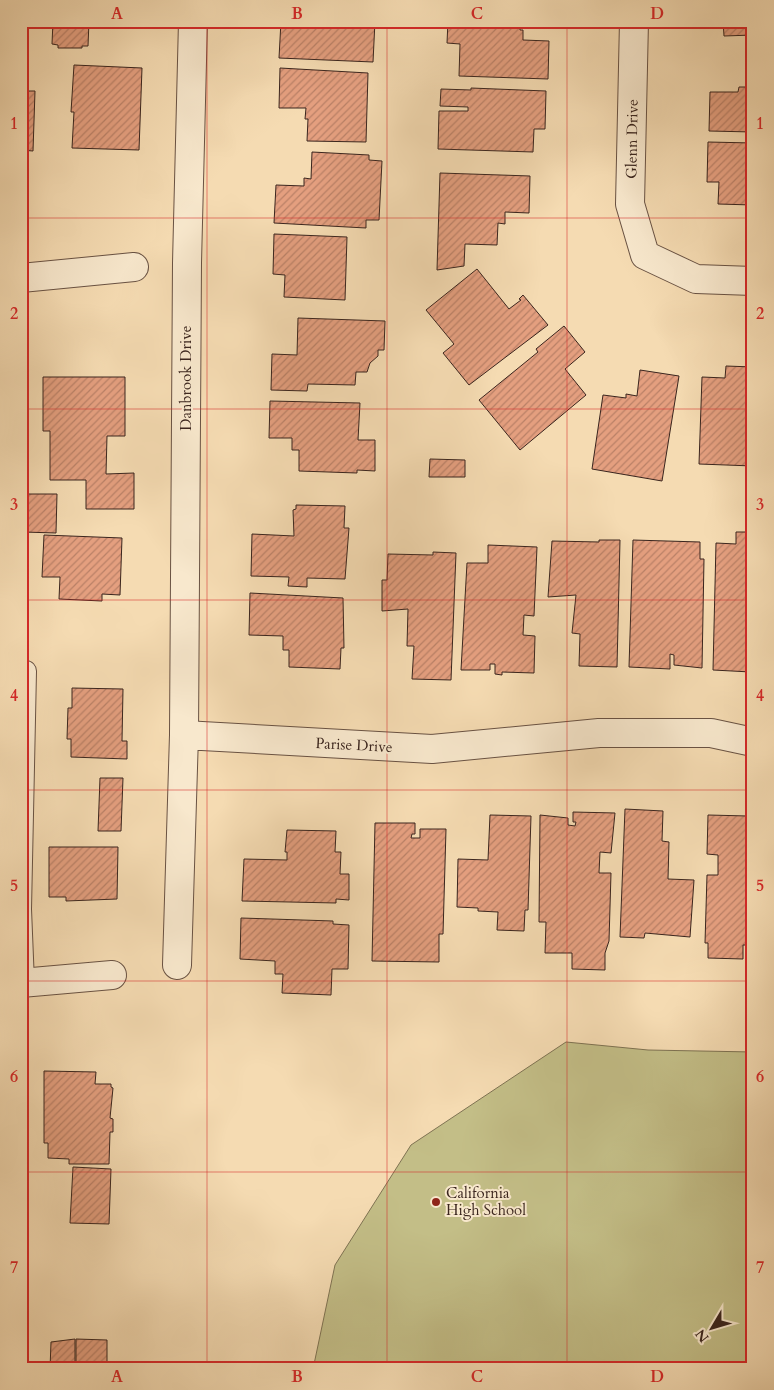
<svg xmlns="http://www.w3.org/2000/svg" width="774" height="1390" viewBox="0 0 774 1390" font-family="Cardo,serif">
<defs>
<pattern id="building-hatch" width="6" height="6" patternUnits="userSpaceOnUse" patternTransform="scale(1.25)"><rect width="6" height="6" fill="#e49f7f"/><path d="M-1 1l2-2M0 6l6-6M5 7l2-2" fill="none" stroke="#ba8167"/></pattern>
</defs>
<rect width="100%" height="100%" fill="#f5dbb2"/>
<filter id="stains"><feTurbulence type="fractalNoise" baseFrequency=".004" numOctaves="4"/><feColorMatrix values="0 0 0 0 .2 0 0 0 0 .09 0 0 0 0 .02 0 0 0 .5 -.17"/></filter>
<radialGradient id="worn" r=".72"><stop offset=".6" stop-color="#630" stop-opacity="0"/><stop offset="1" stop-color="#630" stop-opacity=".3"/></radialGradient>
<polygon fill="#c3be87" stroke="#7e7252" points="566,1042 648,1050 753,1052 753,1369 313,1369 335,1265 411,1145"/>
<g fill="url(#building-hatch)" stroke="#3a251e">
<polygon points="53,21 89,21 88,46 82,46 82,48 58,48 58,45 52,44"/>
<polygon points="281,21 375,21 373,62 279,58"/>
<polygon points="448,21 520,21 520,30 523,30 523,40 549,41 548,79 459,76 460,44 447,43"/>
<polygon points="723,21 753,21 753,35 724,36"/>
<polygon points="746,60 753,60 753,132 709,131 710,92 738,92 739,87 746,87"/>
<polygon points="74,65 142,68 139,150 72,148 74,112 71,112"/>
<polygon points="280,68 368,73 366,142 307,141 308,119 305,119 306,108 279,108"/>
<polygon points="471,88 546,91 545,129 534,129 533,152 438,149 439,111 468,111 468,107 440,106 441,89 471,90"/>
<polygon points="21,91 35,91 33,151 21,150"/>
<polygon points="708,142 753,143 753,205 718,204 719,182 707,182"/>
<polygon points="312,152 369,155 369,160 382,161 379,220 366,220 366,228 274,223 276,185 304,186 304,178 311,179"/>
<polygon points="440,173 530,176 529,213 505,212 505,224 498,223 497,245 465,244 464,266 437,270"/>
<polygon points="274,234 347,237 345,300 284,297 285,275 273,274"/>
<polygon points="477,269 509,309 521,300 519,299 523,295 548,325 469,385 443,353 454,344 426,310"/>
<polygon points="298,318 385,321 384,350 378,350 378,356 370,363 367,372 356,372 355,385 308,384 307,391 271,390 272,354 297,355"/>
<polygon points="564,326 585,352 565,369 586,395 520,450 479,400 538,352 536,349"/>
<polygon points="726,366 753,367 753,466 699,464 702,377 725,378"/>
<polygon points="640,370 679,376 662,481 592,469 603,395 626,398 626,394 637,396"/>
<polygon points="43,377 125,377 125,436 107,436 106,474 134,473 134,509 86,509 86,480 50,480 50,431 43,431"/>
<polygon points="270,401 360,403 358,440 375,440 375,471 357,470 357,473 299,471 299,450 292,450 292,438 269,438"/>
<polygon points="430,459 465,460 465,477 429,477"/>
<polygon points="23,494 57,494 56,533 23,532"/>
<polygon points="296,505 345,506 344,528 349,528 345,579 307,578 307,587 288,586 289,577 251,576 252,534 294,536 293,510 296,509"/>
<polygon points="736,532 753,532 751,672 713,670 716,543 736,544"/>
<polygon points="44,535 122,538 120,595 102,594 102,601 59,599 60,577 42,577"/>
<polygon points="599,540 620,540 617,667 579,666 580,634 572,633 576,595 548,597 552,541 599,542"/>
<polygon points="633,540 700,542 700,559 704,559 702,668 674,665 674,655 670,654 670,669 629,667"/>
<polygon points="488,545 537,547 534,616 524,615 523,635 535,636 534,673 502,672 502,675 495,674 495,664 490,664 490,670 461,670 467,563 488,563"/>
<polygon points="433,552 456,553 451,680 412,679 414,646 407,646 408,609 382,611 382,580 387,580 388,554 433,555"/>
<polygon points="250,593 343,598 344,648 341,648 340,669 289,667 289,650 283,650 283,636 249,635"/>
<polygon points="72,688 123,689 122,741 127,741 127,759 71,757 71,739 67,739 68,708 72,708"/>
<polygon points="100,778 123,778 121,831 98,831"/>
<polygon points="625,809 663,811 662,841 669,842 668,879 694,880 690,937 645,933 644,938 620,937"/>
<polygon points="573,812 615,813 611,853 600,852 599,873 611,873 609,941 605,953 605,970 572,969 572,953 545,953 546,922 539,922 540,815 568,818 568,825 575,826 576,822 573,822"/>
<polygon points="490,815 531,816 528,910 525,910 524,931 497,930 498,912 478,911 478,908 457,907 458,859 488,860"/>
<polygon points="708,815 748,816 748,827 752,828 753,820 752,945 743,945 743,959 708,958 708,943 705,943 707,875 718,875 718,855 707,854"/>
<polygon points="375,823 415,823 415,834 412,834 411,838 420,838 420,829 446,829 443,934 439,934 439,962 372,961"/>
<polygon points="287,830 336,831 335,852 341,852 340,874 349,874 349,900 336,899 336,903 242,901 244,859 287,860 287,852 285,852"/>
<polygon points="49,847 118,847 117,899 66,901 66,897 49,897"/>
<polygon points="241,918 333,921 333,924 349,925 348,969 332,969 331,995 282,993 283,974 275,974 275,961 240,959"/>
<polygon points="44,1071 96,1072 95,1084 111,1084 111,1087 113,1088 110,1118 113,1119 113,1132 110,1132 109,1164 69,1164 69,1159 48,1158 48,1143 44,1143"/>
<polygon points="73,1167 111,1169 109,1224 70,1223"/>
<polygon points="75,1339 75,1369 50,1369 51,1342"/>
<polygon points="76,1339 107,1340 107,1369 76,1369"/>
</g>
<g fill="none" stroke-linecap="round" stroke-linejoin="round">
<defs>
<polyline id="lane" points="24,983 21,909 26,671"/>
<g id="street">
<polyline points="634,21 630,204 645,255 696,279 753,281"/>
<polyline points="21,278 134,267"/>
<polyline points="184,735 187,263 193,21"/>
<polyline points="177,965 184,735 432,749 599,733 711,733 753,742"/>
<polyline points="21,983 112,975"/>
</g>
</defs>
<use href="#lane" stroke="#695243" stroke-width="22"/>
<use href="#street" stroke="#695243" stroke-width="30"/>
<use href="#lane" stroke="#f8e8cd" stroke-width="20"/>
<use href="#street" stroke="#f8e8cd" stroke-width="28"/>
</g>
<path fill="none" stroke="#d62828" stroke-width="1" stroke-opacity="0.55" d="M207 21V1369M387 21V1369M567 21V1369M21 218H753M21 409H753M21 600H753M21 790H753M21 981H753M21 1172H753"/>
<circle fill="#8f2418" stroke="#f8e8cd" stroke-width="2" cx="436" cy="1202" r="5"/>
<g text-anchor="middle" stroke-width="4" stroke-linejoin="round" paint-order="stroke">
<g font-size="15" fill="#3a251e" stroke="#f8e8cd">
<text transform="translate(632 139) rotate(-89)" y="5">Glenn Drive</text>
<text transform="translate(186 378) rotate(-90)" y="5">Danbrook Drive</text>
<text transform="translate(354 745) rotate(3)" y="5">Parise Drive</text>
</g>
<g font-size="15" fill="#3a251e" stroke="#f8e8cd" text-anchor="start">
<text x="446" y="1198">California<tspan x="446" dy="17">High School</tspan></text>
</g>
</g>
<rect width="774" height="1390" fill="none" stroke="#f5dbb2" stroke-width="55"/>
<g transform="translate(712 1328) rotate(232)" stroke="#f8e8cd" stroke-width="4" paint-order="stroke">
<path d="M0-4L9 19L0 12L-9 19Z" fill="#3a251e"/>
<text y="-8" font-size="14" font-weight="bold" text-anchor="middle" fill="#3a251e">N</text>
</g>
<rect x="28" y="28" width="718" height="1334" fill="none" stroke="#d62828" stroke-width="2"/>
<g font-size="16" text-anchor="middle" font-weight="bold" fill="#d62828">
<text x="117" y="19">A</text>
<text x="297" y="19">B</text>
<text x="477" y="19">C</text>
<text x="657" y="19">D</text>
<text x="14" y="129">1</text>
<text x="760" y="129">1</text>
<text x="14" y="319">2</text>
<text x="760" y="319">2</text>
<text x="14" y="510">3</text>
<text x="760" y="510">3</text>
<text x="14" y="701">4</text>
<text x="760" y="701">4</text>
<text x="14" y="891">5</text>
<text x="760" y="891">5</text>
<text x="14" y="1082">6</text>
<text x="760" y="1082">6</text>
<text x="14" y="1273">7</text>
<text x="760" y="1273">7</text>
<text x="117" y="1382">A</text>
<text x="297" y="1382">B</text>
<text x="477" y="1382">C</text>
<text x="657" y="1382">D</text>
</g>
<rect width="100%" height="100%" filter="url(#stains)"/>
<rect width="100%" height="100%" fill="url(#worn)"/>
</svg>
